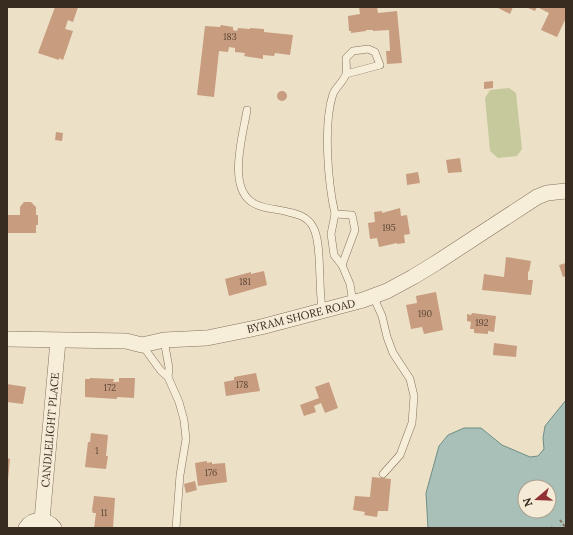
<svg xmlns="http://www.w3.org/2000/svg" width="573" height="535" viewBox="0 0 573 535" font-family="Lora,serif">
<rect width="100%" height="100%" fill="#ece0c7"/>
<polygon fill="#c5c99b" points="509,88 516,93 522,149 517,156 498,158 490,151 485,98 490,90"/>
<path fill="#a8c0b8" stroke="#6f8e85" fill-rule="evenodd" d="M566 400V528H428L426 493 439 446 448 435 464 428H481L502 445 530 457 538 456 544 449 543 438 545 426ZM525 487H549V511H525Z"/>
<g fill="#c79c7f">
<polygon points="55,7 78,7 73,22 68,20 65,29 73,31 63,60 59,58 59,60 38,53"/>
<polygon points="359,7 377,7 378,13 397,11 402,63 387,64 386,51 390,51 389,30 373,31 373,30 366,30 366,31 351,33 351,31 349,31 348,16 360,14"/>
<polygon points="496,7 513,7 510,14"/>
<polygon points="526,7 566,7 566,18 557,37 541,30 549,13 537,7 535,11"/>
<polygon points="221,25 233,27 233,30 237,31 238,28 250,29 250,28 264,29 264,32 293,35 290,55 275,53 274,56 263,55 263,59 244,56 245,53 235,52 235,48 229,47 228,52 219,51 214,97 197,95 205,26 220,27"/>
<polygon points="493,81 493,88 484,89 484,82"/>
<circle cx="282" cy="96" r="5"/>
<polygon points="56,132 63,133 62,141 55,140"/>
<polygon points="460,158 462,172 448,173 446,160"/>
<polygon points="418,172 420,183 407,185 406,174"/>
<polygon points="24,202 31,202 36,207 36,215 38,215 38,225 36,225 36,233 7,233 7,215 20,215 20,207"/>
<polygon points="400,208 401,216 407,215 410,234 404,235 405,243 397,244 397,243 379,247 377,238 370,239 368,223 375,222 374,212 382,211 382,213"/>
<polygon points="506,257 531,261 529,272 528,271 528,280 533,280 531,295 482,290 484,274 504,277"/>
<polygon points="566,263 566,276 563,277 559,265"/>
<polygon points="264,271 267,285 229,296 225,279 251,272 251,274"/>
<polygon points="436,292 443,330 424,334 422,327 411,329 406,305 417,303 416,296"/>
<polygon points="472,313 496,316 494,332 488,331 488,334 474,333 474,329 470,329 471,322 467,321 467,314 471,315"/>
<polygon points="494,343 517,346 516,357 493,355"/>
<polygon points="256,373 260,391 226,396 224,382 234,380 234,377"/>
<polygon points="90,378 114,379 113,382 119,382 119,378 135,378 134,398 117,397 117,399 85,397 85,379 90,379"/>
<polygon points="329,382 338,408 325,413 321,403 314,406 316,412 304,416 300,405 319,398 315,387"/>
<polygon points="7,384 26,387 23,404 7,402"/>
<polygon points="91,433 108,435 106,456 108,456 106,469 85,467 88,442 90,442"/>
<polygon points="7,458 10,459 8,480 7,480"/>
<polygon points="207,461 207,463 212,462 212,464 225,463 227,482 198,486 195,463"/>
<polygon points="372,477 391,479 388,511 378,511 377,517 364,515 365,512 353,510 355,496 370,497"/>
<polygon points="195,481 197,490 186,493 184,484"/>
<polygon points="94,496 115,498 113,528 94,528 96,513 93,513 92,510"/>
</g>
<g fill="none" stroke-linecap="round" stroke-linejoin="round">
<defs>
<g id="lane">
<path d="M346 74 380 65 375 52 368 49 353 51 346 58C346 63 347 69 346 74 344 81 336 87 333 94 323 124 328 183 335 214L352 215 355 230 342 265 350 284 353 303"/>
<path d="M247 110C243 135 226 190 255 204 265 209 278 209 288 212 298 214 308 217 313 227 320 239 319 264 320 278 320 289 321 300 322 311"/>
<polyline points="335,214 331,234 334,255 342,265"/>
<polyline points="373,296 382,316 387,337 393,353 410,379 414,396 412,423 400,455 383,474"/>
<polyline points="142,345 161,371 168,377 169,368 164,340"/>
<polyline points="168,377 179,402 184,420 186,439 180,475 176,528"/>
</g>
<g id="street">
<polyline points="7,339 126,341 142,345 164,340 207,338 261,327 363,300 387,291 413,277 436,263 537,197 547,193 566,191"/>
<polyline points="42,520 58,341"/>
<path d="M26 528C33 517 47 519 54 528"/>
</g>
</defs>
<use href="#lane" stroke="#86725d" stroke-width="8"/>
<use href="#street" stroke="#86725d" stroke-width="16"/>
<g stroke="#86725d" stroke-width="2" stroke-dasharray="3 2" stroke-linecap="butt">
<polyline points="560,520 566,528"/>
<polyline points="551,527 552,528"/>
</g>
<use href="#lane" stroke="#f7eeda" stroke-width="7"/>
<use href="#street" stroke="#f7eeda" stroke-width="15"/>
</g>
<g text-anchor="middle" stroke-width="4" stroke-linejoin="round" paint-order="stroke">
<g font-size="9" fill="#5c4738">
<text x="230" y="40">183</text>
<text x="389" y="231">195</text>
<text x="245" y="285">181</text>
<text x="425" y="317">190</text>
<text x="482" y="326">192</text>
<text x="242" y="388">178</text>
<text x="110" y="391">172</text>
<text x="97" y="454">1</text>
<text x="211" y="476">176</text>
<text x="104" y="516">11</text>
</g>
<g font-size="11" fill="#382b20" stroke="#f4ead6">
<text transform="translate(301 316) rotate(-14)" y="4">BYRAM SHORE ROAD</text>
<text transform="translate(50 430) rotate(-85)" y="4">CANDLELIGHT PLACE</text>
</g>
</g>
<rect width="573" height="535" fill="none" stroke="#382b20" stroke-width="16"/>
<g transform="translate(537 499) rotate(251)"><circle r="19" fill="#f4ead6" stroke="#a99e8d"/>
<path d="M0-3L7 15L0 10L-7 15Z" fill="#913134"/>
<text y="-6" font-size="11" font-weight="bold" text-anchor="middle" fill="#382b20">N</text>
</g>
</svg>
